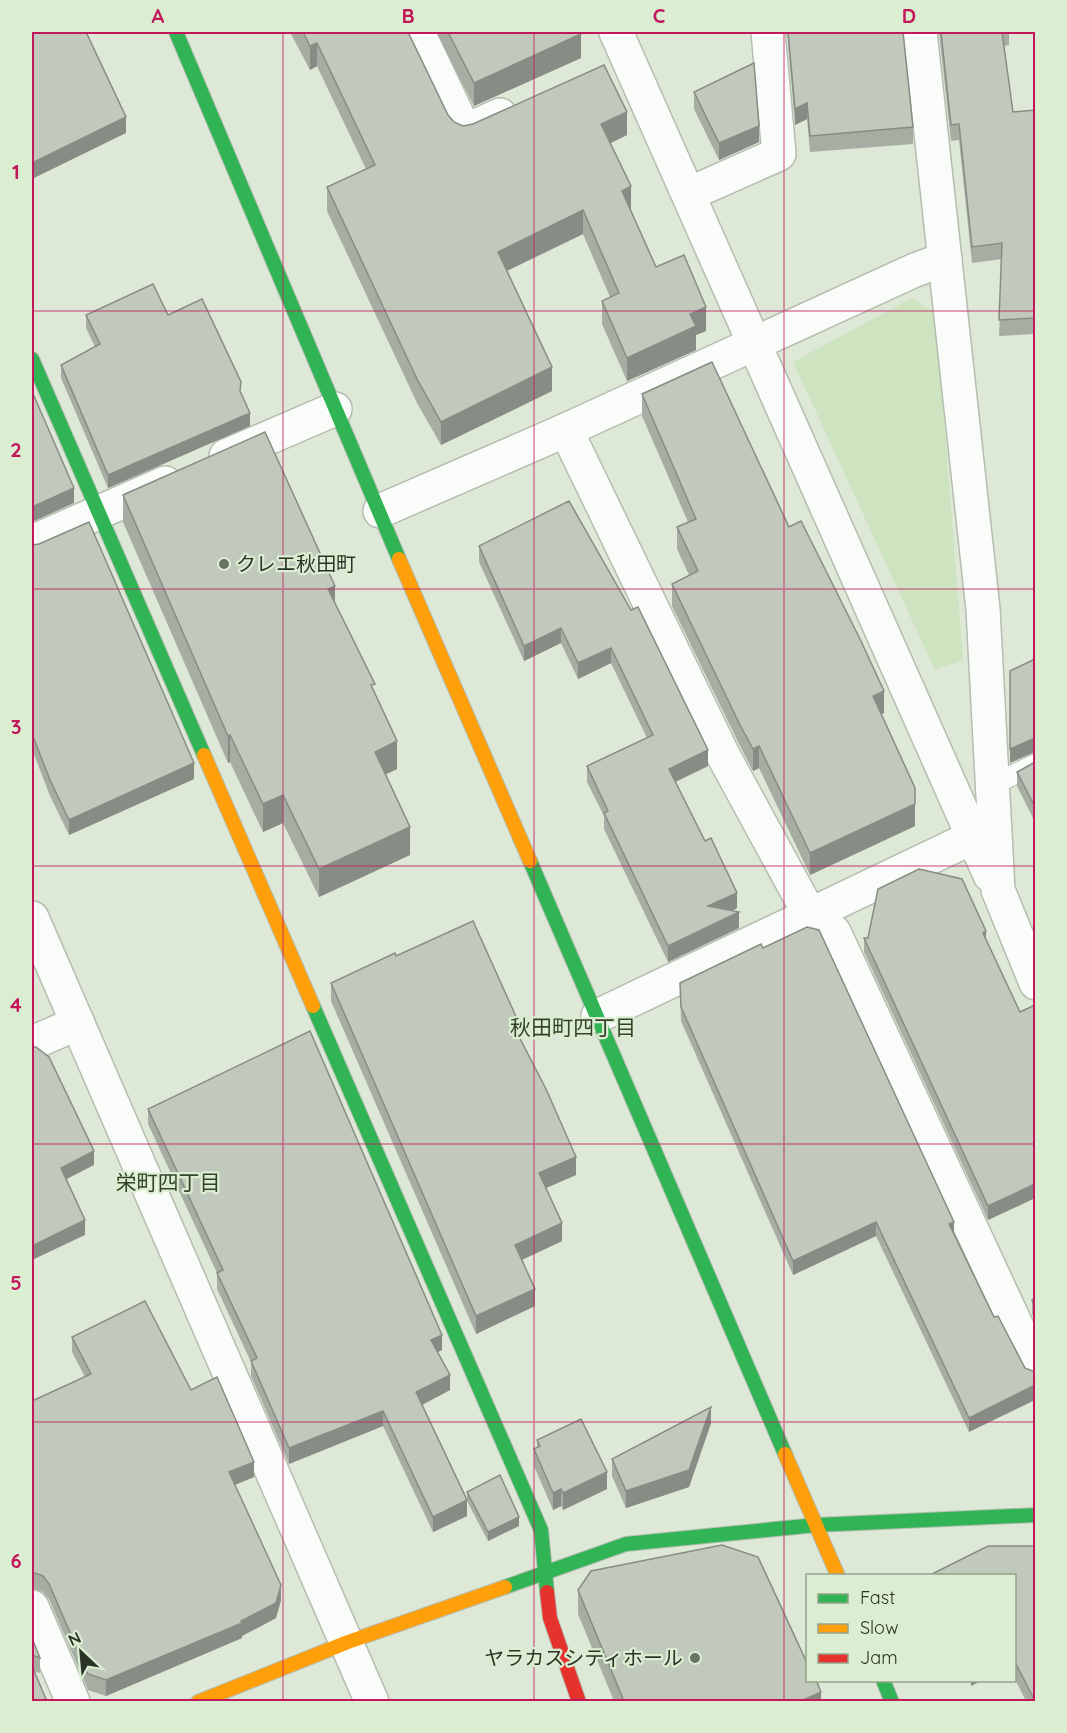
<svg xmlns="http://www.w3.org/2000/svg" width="1067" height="1733" viewBox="0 0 1067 1733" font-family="Quicksand,'Noto Sans JP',sans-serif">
<rect width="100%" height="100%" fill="#dde8d7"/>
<polygon fill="#cee4c1" points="912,298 936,314 963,660 935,670 793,362"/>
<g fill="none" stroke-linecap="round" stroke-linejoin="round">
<defs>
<polyline id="lane" points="992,785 1036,764"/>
<g id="street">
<polyline points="418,32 465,131 500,115"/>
<polyline points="616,32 990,875"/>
<polyline points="920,32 983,609 998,890 1036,983"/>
<polyline points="689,194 779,154 768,32"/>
<polyline points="566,430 723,755 810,915 834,932 1036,1368"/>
<polyline points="226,456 335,409"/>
<polyline points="380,511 566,430 915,270 945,259"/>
<polyline points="32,542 165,483"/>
<polyline points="32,918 372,1702"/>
<polyline points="598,1016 973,837"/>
<polyline points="32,1043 78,1023"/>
<polyline points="32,1607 73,1702"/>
</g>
<g id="fast">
<polyline points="176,32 399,559"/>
<polyline points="32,359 204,755"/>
<polyline points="530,861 785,1454"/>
<polyline points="313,1006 541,1530 547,1592"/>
<polyline points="505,1587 626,1544 816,1525 1036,1515"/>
<polyline points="883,1680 892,1702"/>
</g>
<g id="slow">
<polyline points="399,559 530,861"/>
<polyline points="204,755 313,1006"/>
<polyline points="785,1454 838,1576"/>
<polyline points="198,1702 348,1642 505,1587"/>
</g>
<polyline id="jam" points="547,1592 550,1618 579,1702"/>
</defs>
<use href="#lane" stroke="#b5bdb0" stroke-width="22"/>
<use href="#street" stroke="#b5bdb0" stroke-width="36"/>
<use href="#fast" stroke="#b5bdb0" stroke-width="16"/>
<use href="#slow" stroke="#b5bdb0" stroke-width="16"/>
<use href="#jam" stroke="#b5bdb0" stroke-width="16"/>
<use href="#lane" stroke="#fafcf9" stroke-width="20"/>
<use href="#street" stroke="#fafcf9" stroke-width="33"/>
<use href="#fast" stroke="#30b455" stroke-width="14"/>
<use href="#slow" stroke="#ff9f0a" stroke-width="14"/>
<use href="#jam" stroke="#e5322d" stroke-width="14"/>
</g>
<g fill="#a6ada3">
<polygon points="290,32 408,32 448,115 454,122 463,126 627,135 610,143 631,211 656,267 706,331 696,335 696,350 627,381 602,324 602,301 610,297 583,234 507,271 552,391 441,445 417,403 327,211 327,187 366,169 317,66 310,70"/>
<polygon points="436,32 580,32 581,58 474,106"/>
<polygon points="787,32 903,32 913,127 913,144 810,152 807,119 795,125"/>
<polygon points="939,32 1009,32 1009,45 1004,46 1013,112 1035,110 1035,334 999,336 1002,259 972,263 959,140 951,141"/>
<polygon points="694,92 759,142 719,160 694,109"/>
<polygon points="86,315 168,315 250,426 108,488 61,378 61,365 95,347 86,328"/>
<polygon points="642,394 789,527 884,713 881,714 915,826 810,875 759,768 753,771 740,746 672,606 672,584 689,575 677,549 677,527 688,522 642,416"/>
<polygon points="123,495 335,603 375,693 397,769 385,775 410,855 319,897 283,823 263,832 230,762 228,763 123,522"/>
<polygon points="569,501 708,766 675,782 737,908 732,911 739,928 668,962 604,829 604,816 587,782 587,766 647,738 611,663 578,679 561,643 524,661 479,562 479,546"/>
<polygon points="32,545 194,779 69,835 50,796 32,749"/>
<polygon points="1035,762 1035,822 1017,786 1017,772"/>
<polygon points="864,938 986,940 1020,1012 1035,1005 1035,1200 1035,1198 988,1220 864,952"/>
<polygon points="763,948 954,1235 994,1317 969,1432 876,1236 793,1275 681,1021 680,983"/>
<polygon points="396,956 518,1034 576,1175 546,1188 562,1241 522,1260 535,1306 476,1334 331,1001 331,983"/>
<polygon points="148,1109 442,1350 438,1352 450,1390 422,1405 467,1516 433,1532 383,1426 289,1464 251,1376 251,1362 217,1289 217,1273 148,1124"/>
<polygon points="1035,1298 1035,1322 1032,1314 1032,1300"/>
<polygon points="72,1337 191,1390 254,1477 235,1485 281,1600 276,1618 242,1636 242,1638 106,1696 88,1690 49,1599 43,1592 35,1589 32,1589 32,1401 85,1377 72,1352"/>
<polygon points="711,1423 689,1487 626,1508 612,1476 612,1459"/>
<polygon points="537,1440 607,1489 563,1510 561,1506 553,1510 534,1466 534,1449 537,1447"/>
<polygon points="467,1492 519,1526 488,1541 467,1501"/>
<polygon points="988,1546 1035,1546 1035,1701 1026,1701 1014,1677 1014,1575 930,1575"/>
<polygon points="578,1590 821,1701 614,1701 578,1614"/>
<polygon points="32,1638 40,1658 40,1673 34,1671 46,1701 32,1701"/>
</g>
<g fill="#878d84">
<polygon points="581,34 581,58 474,106 474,83"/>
<polygon points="317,43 317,66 310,70 310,46"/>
<polygon points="807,103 807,119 795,125 795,109"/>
<polygon points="627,112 627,135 601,148 601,124"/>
<polygon points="126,117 126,133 32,179 32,163"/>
<polygon points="759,126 759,142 719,160 719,143"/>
<polygon points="631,186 631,210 622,215 622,191"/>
<polygon points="583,210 583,234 498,275 498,252"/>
<polygon points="706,307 706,331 696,335 696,350 627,381 627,358 690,314"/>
<polygon points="552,367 552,391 441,445 441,422"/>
<polygon points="250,413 250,426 108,488 108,475"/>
<polygon points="74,488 74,503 32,522 32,507"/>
<polygon points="335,586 335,613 328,589"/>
<polygon points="561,628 561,643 524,661 524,646"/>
<polygon points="611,648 611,663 578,679 578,663"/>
<polygon points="884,691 884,713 873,718 873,696"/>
<polygon points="230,735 230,762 228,763 228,736"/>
<polygon points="1035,738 1035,752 1010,763 1010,749"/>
<polygon points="397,741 397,769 375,779 375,752"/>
<polygon points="759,746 759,768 753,771 753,749"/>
<polygon points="708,750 708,766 669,785 669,769"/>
<polygon points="194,763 194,779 69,835 69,820"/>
<polygon points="283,795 283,823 263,832 263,804"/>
<polygon points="915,804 915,826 810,875 810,853"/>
<polygon points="410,827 410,855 319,897 319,869"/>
<polygon points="737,893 737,908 708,922 708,906"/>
<polygon points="739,912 739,928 668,962 668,946"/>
<polygon points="986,931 986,945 983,933"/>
<polygon points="518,1021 518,1039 512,1023"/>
<polygon points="94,1151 94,1165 61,1182 61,1168"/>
<polygon points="576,1157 576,1175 539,1191 539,1173"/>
<polygon points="1035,1184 1035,1198 988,1220 988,1206"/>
<polygon points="85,1220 85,1235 32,1260 32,1246"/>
<polygon points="876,1222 876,1236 793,1275 793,1261"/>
<polygon points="954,1222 954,1236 949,1224"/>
<polygon points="562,1223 562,1241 515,1263 515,1245"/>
<polygon points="535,1289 535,1306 476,1334 476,1316"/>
<polygon points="442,1335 442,1350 431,1355 431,1340"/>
<polygon points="450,1375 450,1390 416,1408 416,1392"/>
<polygon points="1035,1385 1035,1400 969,1432 969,1418"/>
<polygon points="711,1407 711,1423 689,1487 626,1508 626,1491"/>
<polygon points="383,1411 383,1426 289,1464 289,1448"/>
<polygon points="254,1462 254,1477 229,1487 229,1472"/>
<polygon points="607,1472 607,1489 563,1510 563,1493"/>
<polygon points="561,1489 561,1506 553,1510 553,1493"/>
<polygon points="467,1500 467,1516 433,1532 433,1517"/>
<polygon points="519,1517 519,1526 488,1541 488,1532"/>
<polygon points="281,1585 281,1600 276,1618 242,1636 242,1638 106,1696 106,1680 241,1621"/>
<polygon points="971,1680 983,1680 971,1686"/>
<polygon points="821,1692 821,1701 801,1701"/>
</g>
<g fill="#c1c9bd" stroke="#878d84" stroke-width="1.5">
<polygon points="32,32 86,32 126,117 32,163"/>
<polygon points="303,32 408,32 448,115 454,122 463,126 473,124 604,65 627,112 601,124 631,186 622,191 656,267 684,255 706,307 690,314 696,326 627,358 602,301 619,293 583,210 498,252 552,367 441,422 417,379 327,187 375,165 317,43 310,46"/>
<polygon points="448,32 580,32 581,34 474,83"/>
<polygon points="788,32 903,32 913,127 810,136 807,103 795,109"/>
<polygon points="941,32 1002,32 1013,112 1035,110 1035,318 999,320 1002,243 972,247 959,124 951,125"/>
<polygon points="754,63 759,126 719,143 694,92"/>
<polygon points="153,284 168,315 202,299 241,382 240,391 250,413 108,475 61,365 100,344 86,315"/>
<polygon points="712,362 789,527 801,521 860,639 884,691 873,696 915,788 915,804 810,853 759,746 753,749 740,725 672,584 698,571 677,527 696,519 642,394"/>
<polygon points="34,396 74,488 32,507 32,398"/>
<polygon points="265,432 335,586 328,589 375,684 371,685 397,741 375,752 410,827 319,869 283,795 263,804 230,735 228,736 123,495"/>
<polygon points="569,501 631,610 638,607 708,750 669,769 705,841 711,838 737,893 708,906 739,912 668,946 604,813 608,811 587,766 653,735 611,648 578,663 561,628 524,646 479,546"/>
<polygon points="89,522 194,763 69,820 50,780 32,734 32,545 39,544"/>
<polygon points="1035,659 1035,738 1010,749 1010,671"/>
<polygon points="1035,762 1035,807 1017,772"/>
<polygon points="919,869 962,879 986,931 983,933 1020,1012 1035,1005 1035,1185 1035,1184 988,1206 864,938 868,938 878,889"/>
<polygon points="473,921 518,1021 512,1023 546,1089 576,1157 539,1173 562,1223 515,1245 535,1289 476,1316 331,983 395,953 396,956"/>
<polygon points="807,927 819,930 954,1222 949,1224 994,1317 998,1316 1025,1368 1035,1372 1035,1385 969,1418 876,1222 793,1261 681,1007 680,983 761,944 763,948"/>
<polygon points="310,1031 442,1335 431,1340 450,1375 416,1392 467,1500 433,1517 383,1411 289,1448 251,1361 257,1358 217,1273 223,1270 148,1109"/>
<polygon points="32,1047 36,1047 49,1057 94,1151 61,1168 85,1220 32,1246"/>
<polygon points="1035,1298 1035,1308 1032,1300"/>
<polygon points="145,1301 191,1390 217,1377 254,1462 229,1472 281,1585 276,1603 241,1621 242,1623 106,1680 88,1674 49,1584 43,1576 35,1573 32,1574 32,1401 91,1374 72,1337"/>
<polygon points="711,1407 689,1470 626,1491 612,1459"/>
<polygon points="581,1419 607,1472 563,1493 561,1489 553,1493 534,1449 540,1446 537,1440"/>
<polygon points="500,1475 519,1517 488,1532 467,1492"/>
<polygon points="722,1545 758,1557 807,1663 807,1680 816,1680 821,1692 801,1701 624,1701 578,1590 591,1571"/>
<polygon points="988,1546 1035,1546 1035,1701 1014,1660 1014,1575 930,1575"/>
<polygon points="32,1638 40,1658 32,1655"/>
<polygon points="32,1666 46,1699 41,1701 32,1701"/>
</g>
<path fill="none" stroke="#c2185b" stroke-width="1.5" stroke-opacity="0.55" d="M283 32V1702M534 32V1702M784 32V1702M32 311H1036M32 589H1036M32 866H1036M32 1144H1036M32 1422H1036"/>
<g fill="#697265" stroke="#dbeed1" stroke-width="2">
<circle cx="224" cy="564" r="6"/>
<circle cx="695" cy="1658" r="6"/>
</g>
<g text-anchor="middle" stroke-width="4.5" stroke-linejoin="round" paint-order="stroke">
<g font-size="20" fill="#2b3227" stroke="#dbeed1" text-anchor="start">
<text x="236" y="571">クレエ秋田町</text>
<text x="683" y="1665" text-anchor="end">ヤラカスシティホール</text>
</g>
<g font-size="21" fill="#34422b" stroke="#dbeed1">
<text x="573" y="1035">秋田町四丁目</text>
<text x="168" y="1190">栄町四丁目</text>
</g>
</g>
<rect width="1067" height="1733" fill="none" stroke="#dbeed1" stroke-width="66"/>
<rect x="806" y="1574" width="210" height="108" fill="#dbeed1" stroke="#95a38d" stroke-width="1.5"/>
<rect x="818" y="1594" width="30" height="9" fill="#30b455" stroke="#95a38d" stroke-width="1.5"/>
<text x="860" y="1604" font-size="18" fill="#2b3227">Fast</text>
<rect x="818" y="1624" width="30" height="9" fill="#ff9f0a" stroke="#95a38d" stroke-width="1.5"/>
<text x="860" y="1634" font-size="18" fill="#2b3227">Slow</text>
<rect x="818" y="1654" width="30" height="9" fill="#e5322d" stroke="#95a38d" stroke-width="1.5"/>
<text x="860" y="1664" font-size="18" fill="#2b3227">Jam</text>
<g transform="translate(81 1652) rotate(334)" stroke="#dbeed1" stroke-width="4.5" paint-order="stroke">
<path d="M0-4.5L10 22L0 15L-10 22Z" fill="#2b3227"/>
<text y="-9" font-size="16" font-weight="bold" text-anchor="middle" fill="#2b3227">N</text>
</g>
<rect x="33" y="33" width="1001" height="1667" fill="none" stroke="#c2185b" stroke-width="2"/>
<g font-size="20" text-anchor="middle" font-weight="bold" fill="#c2185b">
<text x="158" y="23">A</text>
<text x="408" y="23">B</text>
<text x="659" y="23">C</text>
<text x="909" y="23">D</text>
<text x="16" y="179">1</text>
<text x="16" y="457">2</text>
<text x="16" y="734">3</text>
<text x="16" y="1012">4</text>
<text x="16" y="1290">5</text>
<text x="16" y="1568">6</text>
</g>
</svg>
